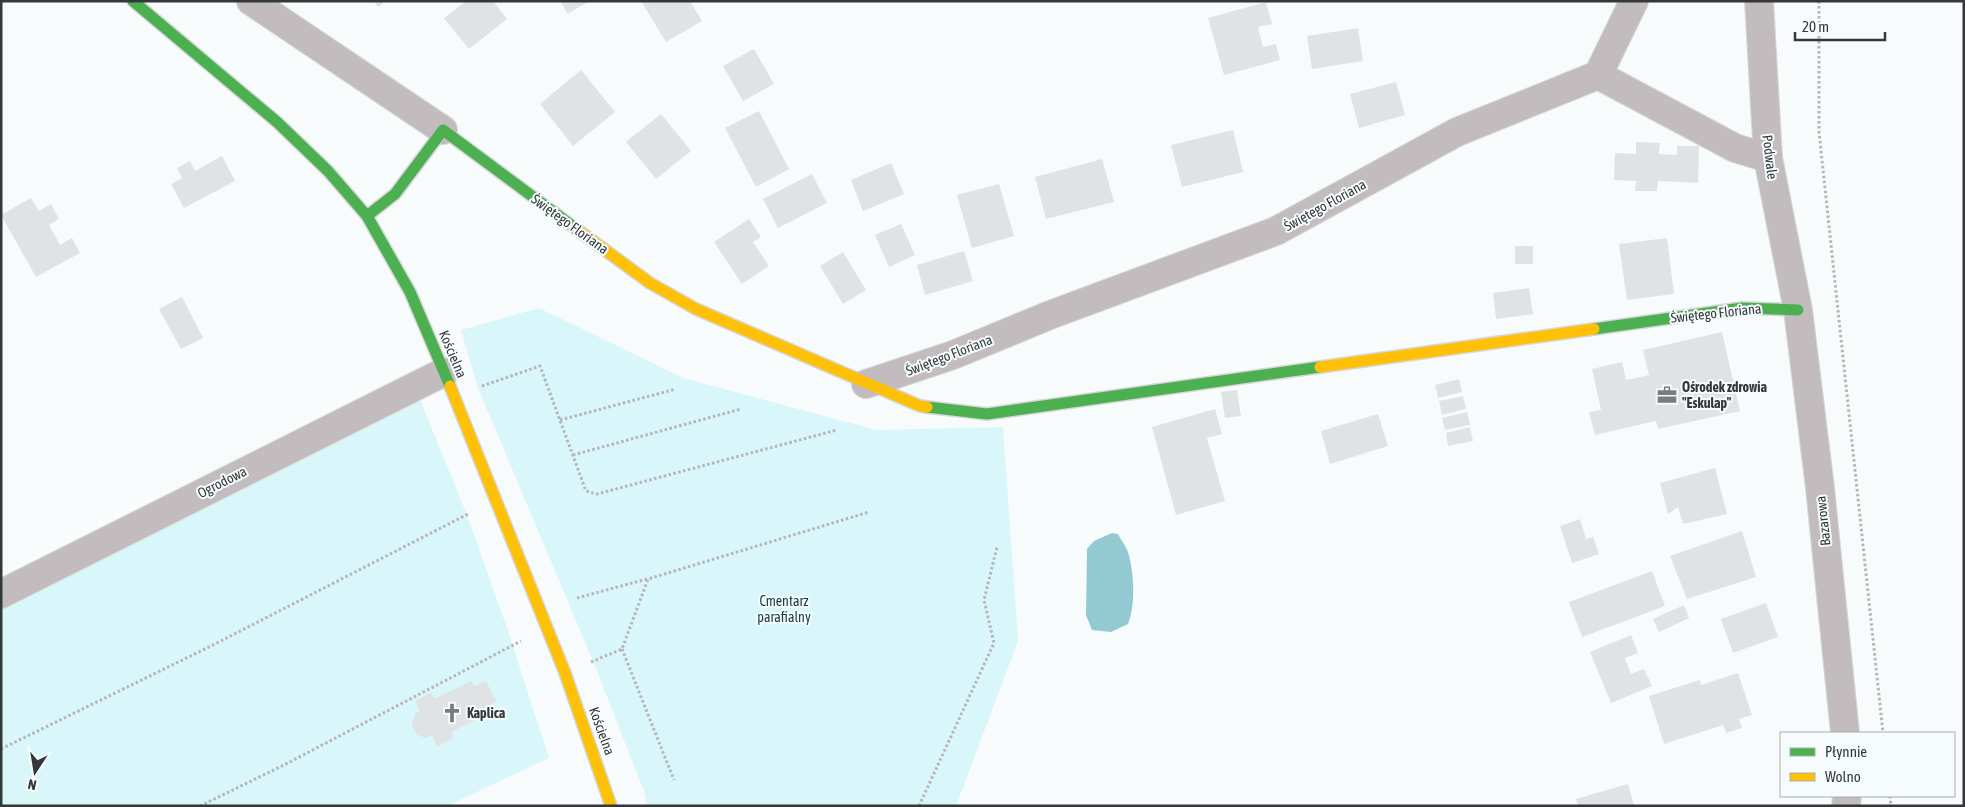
<svg xmlns="http://www.w3.org/2000/svg" width="1965" height="807" viewBox="0 0 1965 807" font-family="'Asap Condensed',sans-serif">
<rect width="100%" height="100%" fill="#f7fbfc"/>
<g fill="#d9f6fa">
<polygon points="539,308 683,378 876,430 1003,427 1018,641 956,806 647,806 644,791 593,661 478,388 461,330"/>
<polygon points="419,397 467,515 507,628 549,758 447,806 1,806 1,607"/>
</g>
<path fill="#93cad1" d="M1112 533 1118 534C1121 540 1126 546 1128 552 1134 572 1136 604 1128 624L1111 632 1092 630 1086 615 1087 549 1094 541Z"/>
<g fill="#e0e3e4">
<polygon points="374,1 386,1 378,7"/>
<polygon points="466,1 493,1 507,19 469,49 444,18"/>
<polygon points="560,1 589,1 568,14"/>
<polygon points="641,1 690,1 702,21 666,42"/>
<polygon points="1266,2 1272,24 1258,27 1263,47 1276,44 1280,60 1224,75 1208,18"/>
<polygon points="1358,28 1363,61 1312,69 1307,36"/>
<polygon points="754,49 774,84 743,101 723,66"/>
<polygon points="581,70 615,112 573,146 540,104"/>
<polygon points="1396,82 1405,115 1359,128 1350,94"/>
<polygon points="759,111 789,169 756,187 725,128"/>
<polygon points="661,114 691,151 656,179 626,142"/>
<polygon points="1233,130 1243,172 1182,187 1171,145"/>
<polygon points="1636,142 1660,143 1659,154 1677,155 1677,146 1699,146 1698,183 1658,181 1657,191 1635,191 1636,181 1614,180 1615,153 1636,154"/>
<polygon points="222,156 235,181 184,208 171,184 182,178 177,168 190,161 195,171"/>
<polygon points="1102,159 1114,202 1046,219 1035,177"/>
<polygon points="891,163 904,194 863,211 851,180"/>
<polygon points="812,174 827,203 778,228 763,199"/>
<polygon points="999,184 1014,236 972,248 957,195"/>
<polygon points="31,198 39,211 51,204 59,219 49,225 60,245 72,238 80,253 36,277 1,215"/>
<polygon points="749,219 761,237 753,242 769,266 742,284 714,242"/>
<polygon points="901,224 915,255 889,267 875,235"/>
<polygon points="1667,238 1674,294 1627,300 1619,244"/>
<rect x="1515" y="246" width="18" height="18"/>
<polygon points="964,251 973,281 925,295 917,265"/>
<polygon points="843,252 866,290 843,304 820,266"/>
<polygon points="1529,288 1533,314 1496,319 1493,293"/>
<polygon points="182,297 203,338 181,349 159,309"/>
<polygon points="1722,332 1740,411 1658,429 1656,421 1595,435 1589,412 1601,410 1592,369 1622,362 1626,380 1649,375 1643,350"/>
<polygon points="1459,379 1462,392 1438,398 1435,385"/>
<polygon points="1237,390 1241,416 1225,418 1221,392"/>
<polygon points="1463,396 1466,409 1442,415 1439,401"/>
<polygon points="1215,409 1222,434 1207,438 1225,501 1176,515 1152,427"/>
<polygon points="1467,412 1470,425 1445,430 1442,418"/>
<polygon points="1378,414 1388,446 1330,464 1321,431"/>
<polygon points="1470,427 1473,441 1448,446 1446,433"/>
<polygon points="1715,468 1727,514 1683,524 1678,507 1668,514 1660,483"/>
<polygon points="1580,519 1586,539 1593,537 1599,554 1572,563 1560,526"/>
<polygon points="1742,531 1756,577 1687,599 1670,556"/>
<polygon points="1652,571 1665,606 1582,637 1569,602"/>
<polygon points="1766,603 1778,637 1733,653 1721,619"/>
<polygon points="1684,605 1689,618 1659,632 1653,619"/>
<polygon points="1631,635 1638,653 1625,658 1631,674 1644,669 1652,686 1611,703 1590,652"/>
<polygon points="1738,673 1752,715 1739,719 1742,728 1726,733 1723,725 1664,744 1649,696 1700,680 1701,685"/>
<polygon points="471,681 474,686 486,681 496,701 485,708 487,714 452,732 453,738 437,746 432,735 426,738 417,735 412,724 415,714 420,711 415,701 431,693 434,699"/>
<polygon points="1628,784 1634,806 1578,806 1576,799"/>
</g>
<g fill="none" stroke-linecap="round" stroke-linejoin="round">
<defs>
<g id="street">
<polyline points="251,1 443,130"/>
<polyline points="1759,1 1768,158 1798,310 1820,488 1845,733"/>
<polyline points="1598,75 1634,1"/>
<polyline points="866,384 953,355 1050,315 1276,231 1457,132 1598,75 1735,148 1768,158"/>
<polyline points="1,594 444,372"/>
<polyline points="1846,806 1847,796"/>
</g>
<g id="fast">
<polyline points="133,1 277,122 328,171 367,216 410,292 450,386"/>
<polyline points="367,216 395,194 443,130 579,231"/>
<polyline points="1594,329 1742,308 1798,310"/>
<polyline points="927,407 987,414 1320,367"/>
</g>
<g id="slow">
<polyline points="579,231 650,283 696,309 920,406 927,407"/>
<polyline points="1320,367 1594,329"/>
<polyline points="450,386 565,673 611,806"/>
</g>
</defs>
<use href="#street" stroke="#d5d7d8" stroke-width="30"/>
<use href="#fast" stroke="#d5d7d8" stroke-width="14"/>
<use href="#slow" stroke="#d5d7d8" stroke-width="14"/>
<g stroke="#b8b4b5" stroke-width="3" stroke-dasharray="2.5 2.5" stroke-linecap="butt">
<polyline points="1819,1 1819,132 1883,733"/>
<polyline points="482,386 540,366 586,491 597,494 837,430"/>
<polyline points="560,420 676,389"/>
<polyline points="573,455 741,409"/>
<polyline points="577,598 647,579"/>
<polyline points="622,649 674,780"/>
<polyline points="591,662 622,649 648,579 869,512"/>
<polyline points="1,749 213,645 470,513"/>
<polyline points="1890,796 1891,806"/>
<polyline points="200,806 284,765 521,641"/>
<polyline points="919,806 994,643 984,600 997,547"/>
</g>
<use href="#street" stroke="#c3bcbf" stroke-width="28"/>
<use href="#fast" stroke="#4caf50" stroke-width="11"/>
<use href="#slow" stroke="#ffc107" stroke-width="11"/>
</g>
<defs>
<symbol id="office-bare" viewBox="-9 -9 18 18"><path d="M-6-3h4V-5.5h4V-3h4V5H-6ZM-1-4.5V-3h2v-1.5ZM-6 0V1H6V0Z" fill="#797c7d" stroke="#f6fcfd" stroke-width="2.5" paint-order="stroke"/></symbol>
<symbol id="church-bare" viewBox="-9 -9 18 18"><path d="M-1.2-6h2.4v3.5h3.3v2.4h-3.3V6h-2.4V-.1h-3.3v-2.4h3.3Z" fill="#797c7d" stroke="#f6fcfd" stroke-width="2.5" paint-order="stroke"/></symbol>
</defs>
<g fill-rule="evenodd">
<use href="#office-bare" x="1653" y="381" width="28" height="28"/>
<use href="#church-bare" x="438" y="699" width="28" height="28"/>
</g>
<g text-anchor="middle" stroke-width="4" stroke-linejoin="round" paint-order="stroke">
<g font-size="14" fill="#353838" stroke="#f6fcfd">
<text transform="translate(1770 157) rotate(83)" y="5">Podwale</text>
<text transform="translate(1325 205) rotate(-29)" y="5">Świętego Floriana</text>
<text transform="translate(570 224) rotate(36)" y="5">Świętego Floriana</text>
<text transform="translate(1716 313) rotate(-6)" y="5">Świętego Floriana</text>
<text transform="translate(453 354) rotate(67)" y="5">Kościelna</text>
<text transform="translate(949 355) rotate(-21)" y="5">Świętego Floriana</text>
<text transform="translate(222 482) rotate(-27)" y="5">Ogrodowa</text>
<text transform="translate(1823 521) rotate(-96)" y="5">Bazarowa</text>
<text transform="translate(602 731) rotate(70)" y="5">Kościelna</text>
</g>
<g font-size="14" font-weight="bold" fill="#353838" stroke="#f6fcfd" text-anchor="start">
<text x="1682" y="392">Ośrodek zdrowia<tspan x="1682" dy="16">"Eskulap"</tspan></text>
<text x="467" y="718">Kaplica</text>
</g>
<g font-size="14" fill="#163b40" stroke="#f6fcfd">
<text x="784" y="606">Cmentarz<tspan x="784" dy="16">parafialny</tspan></text>
</g>
</g>
<rect width="1965" height="807" fill="none" stroke="#353838" stroke-width="5"/>
<rect x="1780" y="732" width="175" height="65" fill="#f6fcfd" stroke="#a9aeae"/>
<rect x="1790" y="748" width="25" height="8" fill="#4caf50" stroke="#a9aeae"/>
<text x="1825" y="757" font-size="15" fill="#353838">Płynnie</text>
<rect x="1790" y="773" width="25" height="8" fill="#ffc107" stroke="#a9aeae"/>
<text x="1825" y="782" font-size="15" fill="#353838">Wolno</text>
<g transform="translate(35 772) rotate(192)" stroke="#f6fcfd" stroke-width="4" paint-order="stroke">
<path d="M0-4L9 19L0 12L-9 19Z" fill="#353838"/>
<text y="-8" font-size="14" font-weight="bold" text-anchor="middle" fill="#353838">N</text>
</g>
<path d="M1795 32v8h90v-8" fill="none" stroke="#353838" stroke-width="2.5"/>
<text x="1802" y="32" font-size="15" fill="#353838" stroke="#f6fcfd" stroke-width="4" paint-order="stroke">20 m</text>
</svg>
